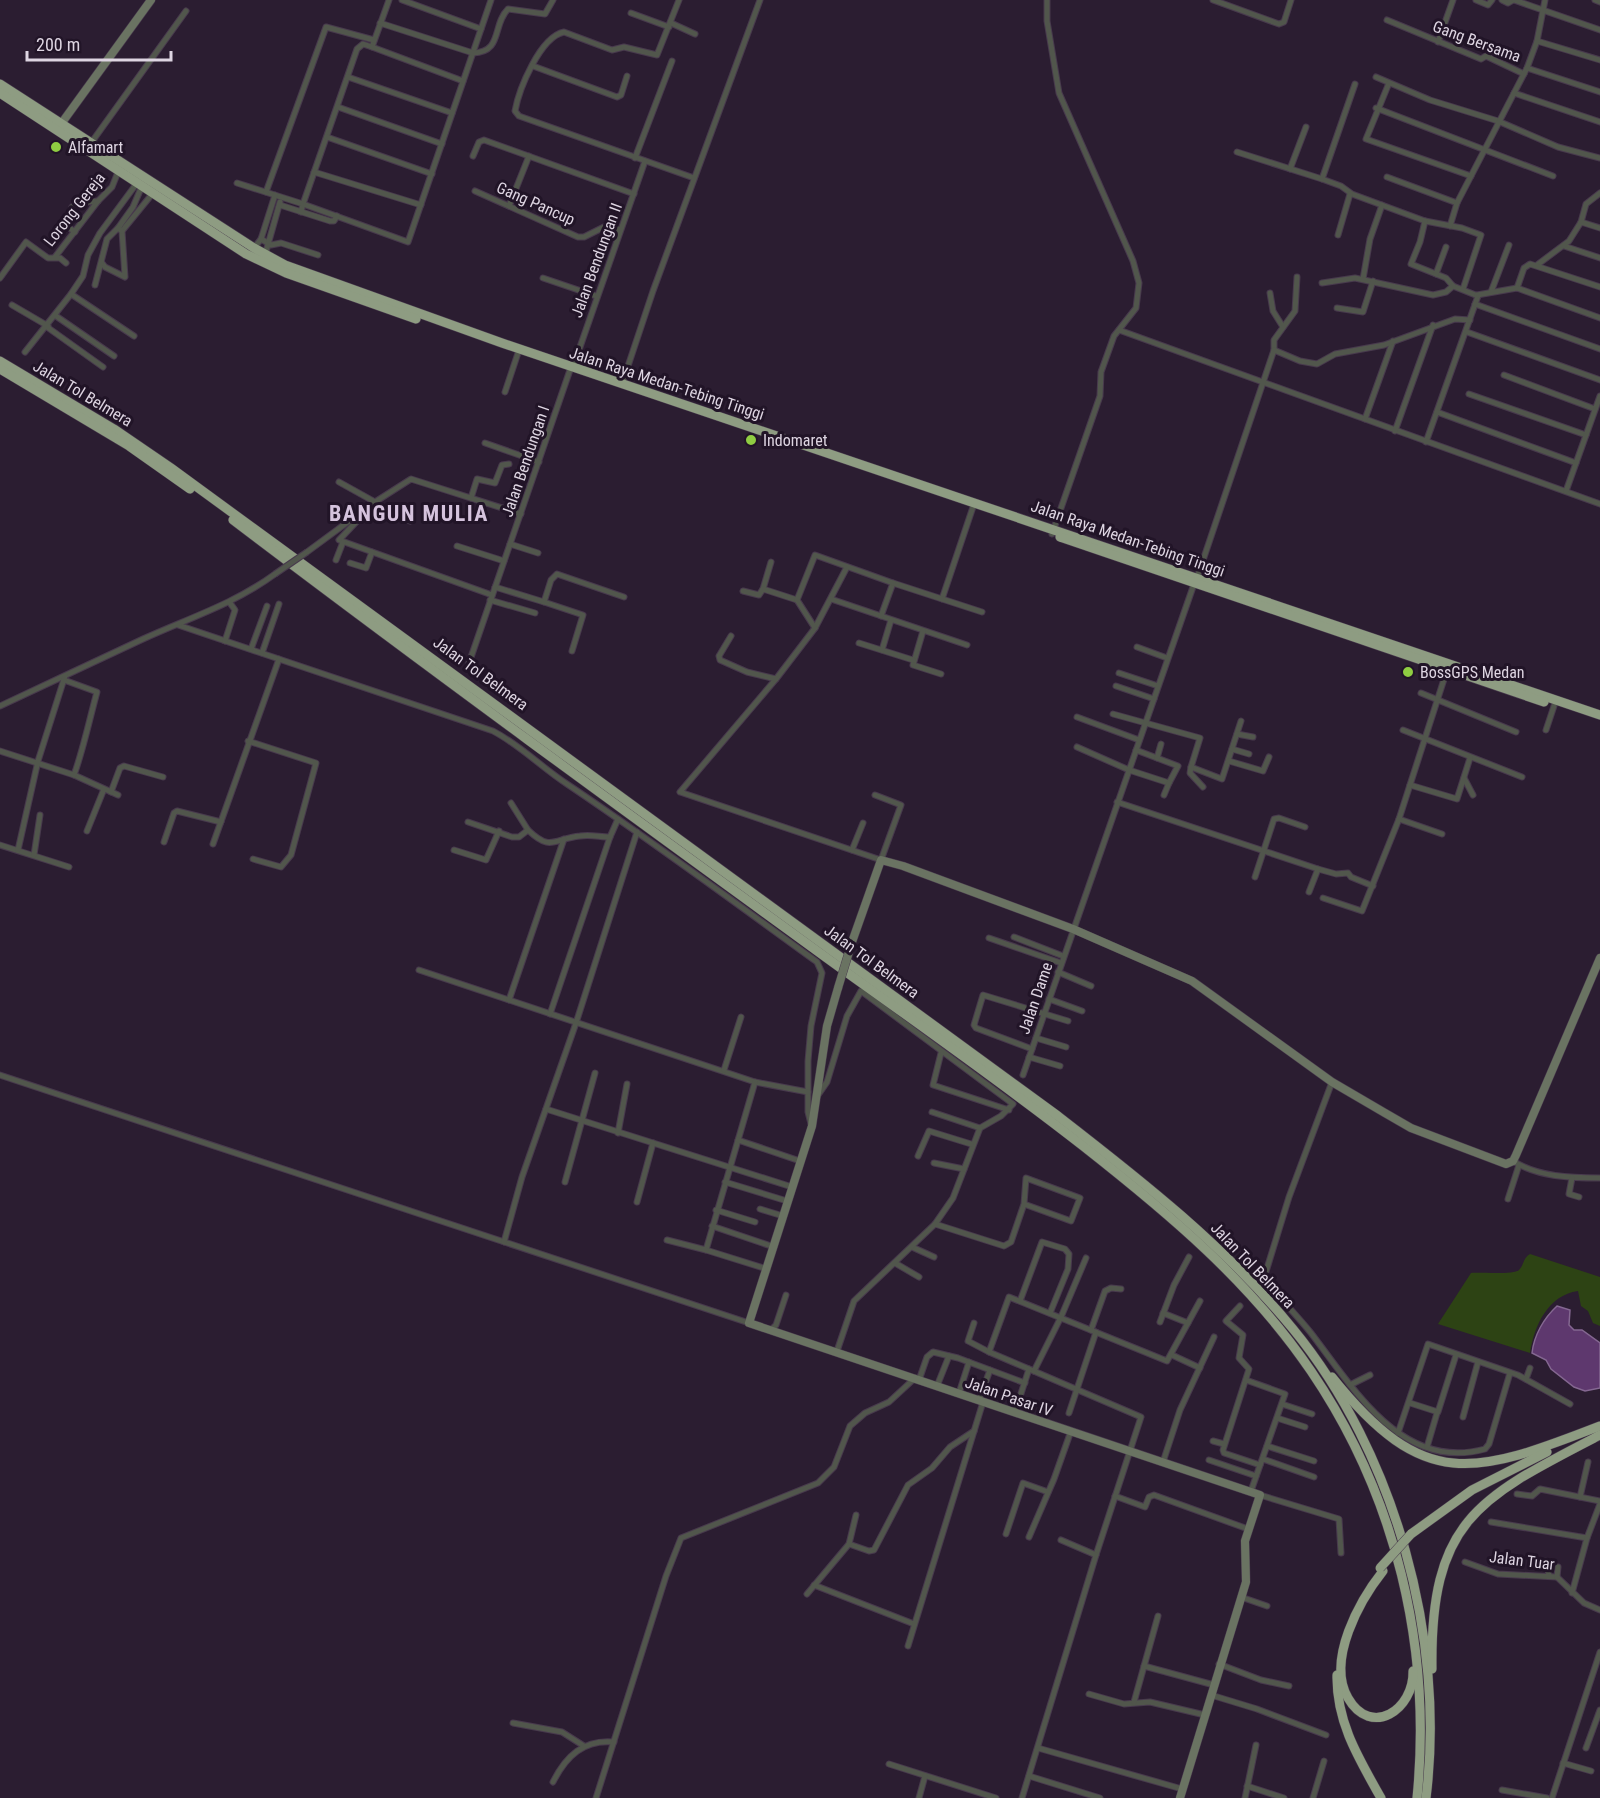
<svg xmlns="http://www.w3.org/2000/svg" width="1600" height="1798" viewBox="0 0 1600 1798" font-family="'Roboto Condensed',sans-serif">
<rect width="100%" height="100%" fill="#2b1d31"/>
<path fill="#2d4314" d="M1530 1254 1600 1277V1326L1593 1323 1588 1311 1581 1306 1578 1291C1548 1295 1534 1326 1530 1353L1438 1324 1471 1273C1480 1272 1514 1275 1519 1270 1524 1265 1523 1258 1530 1254Z"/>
<path fill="#5e386e" stroke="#846791" stroke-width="1.5" d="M1557 1306 1570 1310 1569 1325 1574 1330H1582L1600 1343V1388L1585 1391 1574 1387 1551 1369 1546 1360 1532 1353C1534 1335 1544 1318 1557 1306Z"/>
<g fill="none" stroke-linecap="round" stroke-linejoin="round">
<defs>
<g id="street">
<polyline points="389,0 372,47 363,44 357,49 303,204 408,242 491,0"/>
<polyline points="402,0 481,29"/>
<path d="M679 0 657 55 624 47 612 50 564 32C540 37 519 89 515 111L519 116 694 178"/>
<polyline points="1047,0 1047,21 1059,93 1133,261 1139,283 1136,308 1114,336 1101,372 1100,396 1052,534"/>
<polyline points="1213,0 1279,24 1284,22 1291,0"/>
<polyline points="1476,0 1488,5 1492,0"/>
<polyline points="1502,0 1508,3 1513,0"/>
<polyline points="1514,0 1600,30"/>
<polyline points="1595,0 1600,2"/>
<polyline points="631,13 669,27"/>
<polyline points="1387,20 1481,59 1486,56 1524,74"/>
<path d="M380 23 473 53C503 52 492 25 508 9L545 14 553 0"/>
<polyline points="671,23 695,34"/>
<polyline points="1537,41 1600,60"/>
<polyline points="1438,42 1453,0"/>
<polyline points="372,47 463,81"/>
<polyline points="533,66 617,97 621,95 627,76"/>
<polyline points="1527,68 1600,92"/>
<polyline points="348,77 452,113"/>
<polyline points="1376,77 1430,100 1498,121 1558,147 1600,158"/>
<polyline points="1389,83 1366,139 1471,176"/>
<polyline points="1514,93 1600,122"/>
<polyline points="338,107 442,144"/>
<polyline points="1376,108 1553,176"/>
<polyline points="327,137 432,174"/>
<polyline points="91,143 186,11"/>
<polyline points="1237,152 1322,179 1341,186 1352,194 1425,221 1462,228 1481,235 1463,289"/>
<polyline points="473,156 479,142 484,140 634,194"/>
<polyline points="635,158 672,61"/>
<polyline points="1290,169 1306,127"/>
<polyline points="314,172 421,205"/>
<polyline points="1387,177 1457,203"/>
<polyline points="1322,179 1355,84"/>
<polyline points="237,183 303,204 301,212"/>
<polyline points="475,191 578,237 584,237 606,226 620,230"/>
<polyline points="266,192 326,27 374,40"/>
<polyline points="280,205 330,221 334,221 337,216"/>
<polyline points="509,206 529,156"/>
<polyline points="72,207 77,203 98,201"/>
<polyline points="1425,221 1420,242 1411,264 1446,278 1453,286 1478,296 1426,442"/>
<polyline points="1581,222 1586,204 1600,193"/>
<polyline points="64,224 75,232"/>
<polyline points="1450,226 1457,203 1527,68 1537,41 1545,0"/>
<polyline points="118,228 133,207 142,186"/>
<polyline points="1338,235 1350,194"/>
<polyline points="261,239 271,245 281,243 318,255"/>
<polyline points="1564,246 1600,258"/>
<polyline points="254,248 261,239 275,195"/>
<polyline points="265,255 280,202"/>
<polyline points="55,257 98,201 112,187 118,172"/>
<polyline points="102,263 105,267 125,277 122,231 153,193"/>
<polyline points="1537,265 1569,241 1581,222 1600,228"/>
<polyline points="1436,274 1446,247"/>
<polyline points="0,278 26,242 48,258 60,258 66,263"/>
<polyline points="543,278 596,296"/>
<polyline points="1363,279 1370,239 1382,205"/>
<polyline points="1322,283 1355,278 1433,295 1446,292 1453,286"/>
<polyline points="95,285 107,239 118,228 122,231"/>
<polyline points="1517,288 1524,268 1530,264 1600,287"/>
<polyline points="1491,292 1509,245"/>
<polyline points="1270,293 1273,311 1283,327"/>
<polyline points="71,294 134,336"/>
<polyline points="1477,295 1517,288 1600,318"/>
<polyline points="1475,304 1600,349"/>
<polyline points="12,305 48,326"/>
<polyline points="1337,308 1363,312 1373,281"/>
<polyline points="56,316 114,356"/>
<polyline points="47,327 103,367"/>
<polyline points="1119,330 1600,504"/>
<polyline points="1467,332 1600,380"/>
<polyline points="1274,350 1274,340 1295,311 1297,277"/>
<polyline points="25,352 71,294 83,276 88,255 100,233 137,183"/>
<polyline points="573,367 645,161"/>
<polyline points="1504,375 1595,409"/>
<polyline points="622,384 653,291 760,0"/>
<polyline points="505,392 518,353"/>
<polyline points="1469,394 1586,435"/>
<polyline points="1437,412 1576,463"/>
<polyline points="1365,419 1393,341"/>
<polyline points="1395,431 1433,325"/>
<polyline points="485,443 539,462"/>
<polyline points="339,482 375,502"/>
<polyline points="1566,491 1600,396"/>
<polyline points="471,498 477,479 495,483 502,465 509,464"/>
<polyline points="372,505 410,521"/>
<polyline points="359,515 359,519 339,540 492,595"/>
<polyline points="510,544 538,553"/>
<polyline points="457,546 504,561"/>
<polyline points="307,552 375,502 411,479 521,514"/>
<polyline points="336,560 343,542"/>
<polyline points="350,563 366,568 372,552"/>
<polyline points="847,567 815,628 776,679 680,792 881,860 901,805 875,795"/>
<polyline points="1197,578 1274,350 1300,361 1317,364 1335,354 1384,345 1455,319 1470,320"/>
<polyline points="495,587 544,602 551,580 557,574 624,597"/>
<polyline points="763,589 771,562"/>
<polyline points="743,591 759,595 763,589 797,600"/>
<polyline points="831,599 967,645"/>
<polyline points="942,599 973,507"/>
<polyline points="490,600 535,613"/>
<polyline points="544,602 583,615 572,651"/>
<polyline points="881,616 893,583 982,612"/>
<path d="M178 625 493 731C520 745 541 767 567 784 652 841 734 902 817 962L822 973 811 1026 808 1061V1112L811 1124"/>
<polyline points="815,628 797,600 815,555 893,583"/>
<polyline points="923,631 913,665 941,674"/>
<polyline points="731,636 719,656 720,660 747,672 776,679"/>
<polyline points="225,641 235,610 230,603"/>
<polyline points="859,643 913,660"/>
<polyline points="1137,647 1167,658"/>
<polyline points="251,649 267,606"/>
<polyline points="882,650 891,620"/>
<polyline points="262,653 279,604"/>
<polyline points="469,663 570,370"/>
<polyline points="1119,673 1158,686"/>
<path d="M64 680 97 692C89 721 84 747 74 775L118 795"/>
<polyline points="1116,686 1154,699"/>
<polyline points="1421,693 1516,732"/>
<path d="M0 706C48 684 95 661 143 639 189 618 234 604 275 574"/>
<polyline points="1113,714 1200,738 1191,767 1222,779 1241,721"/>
<polyline points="1077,717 1139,740"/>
<polyline points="1403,730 1522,777"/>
<polyline points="1546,730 1554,706"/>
<polyline points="1237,734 1253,737"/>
<polyline points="248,741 316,763 291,855 281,867 253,859"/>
<polyline points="1077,747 1129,770 1169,783 1178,766 1136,750"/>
<polyline points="1232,749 1249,754"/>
<polyline points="0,751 74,775"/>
<polyline points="1157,758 1161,744"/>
<polyline points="1229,761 1263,771 1269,757"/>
<polyline points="1191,767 1190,773 1203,787"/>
<polyline points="1464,778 1473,795"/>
<polyline points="1410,785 1457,799 1470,758"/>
<polyline points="111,792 120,768 124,766 163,777"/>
<polyline points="1164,795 1169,783"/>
<polyline points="1117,802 1318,869 1336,874 1348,873 1351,877 1373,886"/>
<polyline points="511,803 528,830"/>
<polyline points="1399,819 1442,834"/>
<path d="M468 822 512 837H519L528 830C551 852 553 839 580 836 590 834 600 837 610 837"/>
<polyline points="87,831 104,789"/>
<polyline points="164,842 174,813 177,811 221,822"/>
<polyline points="213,844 279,659"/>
<polyline points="0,845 69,867"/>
<polyline points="18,850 38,761 65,676"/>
<polyline points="454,850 486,860 499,831"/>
<polyline points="852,850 863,823"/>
<polyline points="34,855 40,815"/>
<polyline points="1255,877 1274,819 1279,818 1305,827"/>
<polyline points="1309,892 1318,869"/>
<polyline points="1323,898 1362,911 1399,819 1447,670"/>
<polyline points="1014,937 1063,956"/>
<polyline points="989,938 1061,963"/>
<polyline points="419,970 755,1082 808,1092"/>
<polyline points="1058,972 1091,986"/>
<polyline points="1049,999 1082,1011"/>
<polyline points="509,1000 564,839"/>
<polyline points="550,1014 610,837 618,819"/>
<polyline points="1036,1038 1066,1047"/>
<polyline points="1032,1049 976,1028 974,1025 983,995 1068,1021"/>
<polyline points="941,1053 933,1085 1009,1110"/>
<polyline points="1029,1057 1060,1066"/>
<polyline points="724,1070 741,1017"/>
<polyline points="0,1075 749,1323"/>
<polyline points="1023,1075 1194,584"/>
<polyline points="755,1082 706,1250 767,1269"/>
<path d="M1332 1082 1289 1197 1264 1278C1278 1297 1296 1314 1311 1333 1354 1389 1402 1472 1485 1449L1489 1444 1510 1373"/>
<polyline points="818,1095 827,1082 847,1016 861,991 1013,1104 1001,1116 980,1128 953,1198 935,1224"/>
<polyline points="546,1109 792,1187"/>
<polyline points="932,1112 980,1128"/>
<polyline points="618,1133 627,1084"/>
<polyline points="738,1140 800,1161"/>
<polyline points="918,1156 929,1131 971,1144"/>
<path d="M1513 1161C1538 1177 1571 1178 1600 1178"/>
<polyline points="934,1163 964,1169"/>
<polyline points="1572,1178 1569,1194 1579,1197"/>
<polyline points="565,1182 595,1073"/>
<polyline points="725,1182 787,1201"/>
<polyline points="1508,1199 1519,1165"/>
<polyline points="637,1202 653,1143"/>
<polyline points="760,1209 783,1216"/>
<polyline points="716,1210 755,1222"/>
<polyline points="712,1226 774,1247"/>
<polyline points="667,1240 706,1250"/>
<polyline points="504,1242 522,1177 576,1023 637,832"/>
<polyline points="912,1247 934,1257"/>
<polyline points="895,1263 919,1277"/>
<polyline points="1020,1301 1042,1242 1065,1249 1069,1254 1068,1269 1050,1313"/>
<polyline points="1240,1306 1226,1321 1243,1335 1239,1358 1249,1369 1223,1450 1224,1453 1260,1465"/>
<polyline points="1163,1313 1188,1323"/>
<polyline points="1160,1322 1174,1285 1189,1257"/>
<polyline points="974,1323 968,1341 989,1352"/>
<polyline points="771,1330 776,1325 786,1295"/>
<polyline points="1091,1330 1105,1291 1111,1288 1121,1289"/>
<polyline points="837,1351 854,1301 935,1224 1004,1246 1011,1242 1024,1204 1071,1221 1080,1198 1026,1178 1024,1204"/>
<polyline points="1172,1355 1200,1368"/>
<polyline points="1029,1369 1141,1417 1096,1555"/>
<polyline points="1034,1371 1061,1317 1086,1258"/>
<polyline points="1526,1379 1530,1368"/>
<polyline points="919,1380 927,1357 933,1352 958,1358 1025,1383"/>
<polyline points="1246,1380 1285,1394 1251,1491"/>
<polyline points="1350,1385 1370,1375"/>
<polyline points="937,1386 949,1356"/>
<polyline points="959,1393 969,1362"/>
<polyline points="979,1400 990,1370"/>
<polyline points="1410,1403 1438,1412 1456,1355"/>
<polyline points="1282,1404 1312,1414"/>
<polyline points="1015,1412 1029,1369 989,1352 1009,1297 1167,1361 1200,1301"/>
<polyline points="1069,1413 1096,1332"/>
<polyline points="1463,1417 1478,1362"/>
<polyline points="1277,1418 1305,1427"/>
<polyline points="1398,1433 1428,1344 1518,1375 1570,1404"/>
<polyline points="1213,1441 1224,1444"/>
<polyline points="1267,1446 1314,1461"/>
<polyline points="1427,1447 1437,1413"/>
<polyline points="1263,1459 1314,1477"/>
<polyline points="1209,1460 1256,1476"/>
<polyline points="1163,1462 1180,1410 1214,1337"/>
<polyline points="1517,1494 1532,1496 1540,1489 1600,1501"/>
<polyline points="1260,1495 1339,1519 1341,1553"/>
<polyline points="1115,1496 1145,1507 1149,1497 1154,1495 1248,1529"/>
<polyline points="1580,1497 1588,1462"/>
<polyline points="1491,1522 1587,1538"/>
<polyline points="1006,1534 1023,1483 1048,1492"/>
<polyline points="1029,1537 1054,1479 1071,1431"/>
<polyline points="849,1544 869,1551 874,1550 908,1485 932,1468 950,1447 974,1431"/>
<polyline points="1546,1561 1549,1575"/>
<polyline points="1465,1562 1498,1574 1557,1577 1584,1603 1600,1610"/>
<polyline points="1557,1577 1558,1567"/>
<polyline points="814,1585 914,1624"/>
<polyline points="1572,1593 1587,1538 1600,1504"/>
<polyline points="807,1594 849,1544 856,1515"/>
<polyline points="1241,1597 1267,1606"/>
<polyline points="908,1646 983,1402"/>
<polyline points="1219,1664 1261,1680 1289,1686"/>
<polyline points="1144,1666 1214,1685"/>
<polyline points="1089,1694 1124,1704 1150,1702 1205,1715"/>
<polyline points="1211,1695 1257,1709 1326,1735"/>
<polyline points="1134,1702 1158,1616"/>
<polyline points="513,1723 562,1732 584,1746"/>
<polyline points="1038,1748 1182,1789"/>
<polyline points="1586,1748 1600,1710"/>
<polyline points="1563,1763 1591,1771"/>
<polyline points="889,1764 996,1798"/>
<polyline points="1029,1776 1100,1798"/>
<path d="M553 1782C566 1756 584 1739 614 1742"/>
<polyline points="1247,1786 1284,1798"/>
<polyline points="1502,1790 1547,1798"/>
<polyline points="596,1798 666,1576 681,1538 818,1483 834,1467 850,1426 865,1413 889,1402 915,1378"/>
<polyline points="919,1798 925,1776"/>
<polyline points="1022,1798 1096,1555 1061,1540"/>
<polyline points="1245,1798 1256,1745"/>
<polyline points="1313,1798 1324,1761"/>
<polyline points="1552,1798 1600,1652"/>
</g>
<g id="secondary">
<polyline points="61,124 151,0"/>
<polyline points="852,942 881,860 903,866 1073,929 1192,981 1332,1082 1385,1113 1411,1128 1506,1164 1513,1161 1516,1155 1600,958"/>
<polyline points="838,988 827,1026 812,1126 749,1323 1260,1495 1245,1541 1246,1582 1180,1798"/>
</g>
<g id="highway">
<polyline points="0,84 254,248 285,265 502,343 1600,715"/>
<polyline points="0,93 246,254 286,273 416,319"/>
<path d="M0 361 114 429 171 468 1058 1116C1142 1181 1225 1246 1293 1329 1395 1453 1446 1639 1426 1798"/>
<polyline points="0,369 129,446 190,489"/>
<path d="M233 520C428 668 626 812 824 956 911 1019 999 1080 1083 1146 1167 1212 1250 1281 1311 1371 1396 1496 1432 1647 1417 1798"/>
<polyline points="1060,537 1544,702"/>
<path d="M1332 1377C1424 1492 1474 1475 1600 1426"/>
<polyline points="1411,1534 1472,1490 1547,1452"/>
<path d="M1383 1571C1360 1600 1326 1660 1348 1698 1371 1738 1414 1710 1413 1671"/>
<path d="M1432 1669C1430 1520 1478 1498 1600 1435"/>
<path d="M1337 1675C1336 1722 1359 1759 1381 1798"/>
</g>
</defs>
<use href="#street" stroke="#483a4d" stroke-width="7"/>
<use href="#secondary" stroke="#483a4d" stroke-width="9"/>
<use href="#highway" stroke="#483a4d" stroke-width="10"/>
<use href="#street" stroke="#51564c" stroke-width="5"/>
<use href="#secondary" stroke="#6a7362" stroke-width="8"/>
<use href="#highway" stroke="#8e9c82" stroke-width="9"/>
<defs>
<polyline id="street-bridge" points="275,574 307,552"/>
<polyline id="secondary-bridge" points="838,988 852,942"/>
<polyline id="highway-bridge" points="1380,1568 1411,1534"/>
</defs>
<use href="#street-bridge" stroke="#483a4d" stroke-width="7" stroke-linecap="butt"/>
<use href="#secondary-bridge" stroke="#483a4d" stroke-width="9" stroke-linecap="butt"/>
<use href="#highway-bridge" stroke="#483a4d" stroke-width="10" stroke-linecap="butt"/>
<use href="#street-bridge" stroke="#51564c" stroke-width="5"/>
<use href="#secondary-bridge" stroke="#6a7362" stroke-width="8"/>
<use href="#highway-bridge" stroke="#8e9c82" stroke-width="9"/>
</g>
<g fill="#8fcd42" stroke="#211427" stroke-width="2">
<circle cx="56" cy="147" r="6"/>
<circle cx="751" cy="440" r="6"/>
<circle cx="1408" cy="672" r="6"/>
</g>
<g text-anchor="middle" stroke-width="6" stroke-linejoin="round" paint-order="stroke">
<g font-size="16" fill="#ded5e2" stroke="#211427">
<text transform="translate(1477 41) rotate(20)" y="6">Gang Bersama</text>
<text transform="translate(536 203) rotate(24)" y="6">Gang Pancup</text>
<text transform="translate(74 209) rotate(-52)" y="6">Lorong Gereja</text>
<text transform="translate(596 260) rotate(-70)" y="6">Jalan Bendungan II</text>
<text transform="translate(667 383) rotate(18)" y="6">Jalan Raya Medan-Tebing Tinggi</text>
<text transform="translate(83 393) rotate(31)" y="6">Jalan Tol Belmera</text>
<text transform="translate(525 461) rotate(-71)" y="6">Jalan Bendungan I</text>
<text transform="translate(1128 538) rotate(19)" y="6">Jalan Raya Medan-Tebing Tinggi</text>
<text transform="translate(481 673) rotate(36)" y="6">Jalan Tol Belmera</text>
<text transform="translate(872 961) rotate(36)" y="6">Jalan Tol Belmera</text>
<text transform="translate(1035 998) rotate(-71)" y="6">Jalan Dame</text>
<text transform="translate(1253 1265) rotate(46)" y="6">Jalan Tol Belmera</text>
<text transform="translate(1009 1396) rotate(19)" y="6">Jalan Pasar IV</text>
<text transform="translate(1522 1560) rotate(7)" y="6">Jalan Tuar</text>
</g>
<g font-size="16" fill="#ded5e2" stroke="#211427" text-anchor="start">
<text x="68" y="153">Alfamart</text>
<text x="763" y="446">Indomaret</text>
<text x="1420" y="678">BossGPS Medan</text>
</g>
<g font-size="22" font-weight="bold" letter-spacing="1.5" fill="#d5c3dd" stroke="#211427">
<text x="409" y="521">BANGUN MULIA</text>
</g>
</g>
<path d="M27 51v9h144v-9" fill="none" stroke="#ded5e2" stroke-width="3"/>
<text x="36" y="51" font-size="18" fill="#ded5e2" stroke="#211427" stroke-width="4.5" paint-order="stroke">200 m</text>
</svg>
